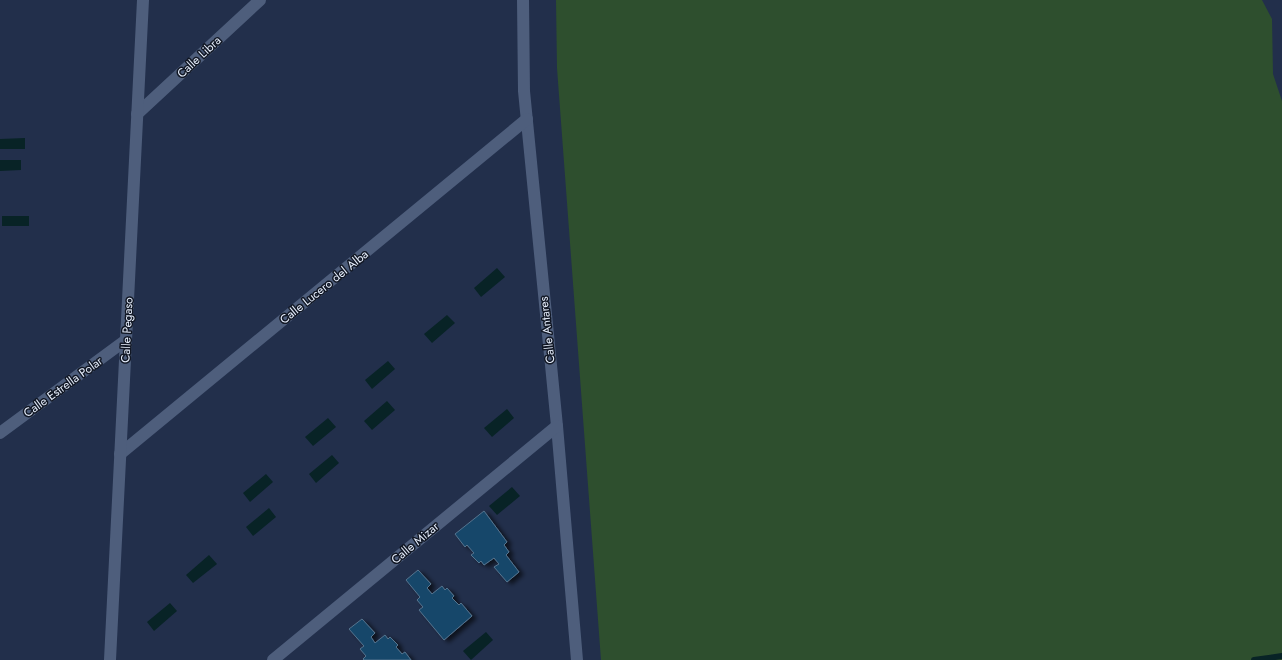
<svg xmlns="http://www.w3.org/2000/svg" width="1282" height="660" viewBox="0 0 1282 660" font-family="Jost,sans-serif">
<defs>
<filter id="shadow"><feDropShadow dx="4.5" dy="2.5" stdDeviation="2" flood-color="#0009"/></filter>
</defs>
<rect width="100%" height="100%" fill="#222f4b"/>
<polygon fill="#2e4f2e" points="556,0 1262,0 1272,19 1273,74 1282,101 1282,660 601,660 557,68"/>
<g fill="#082326">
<polygon points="25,138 25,149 0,149 0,139"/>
<polygon points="0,160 21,160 21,170 0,171"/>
<rect x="2" y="216" width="27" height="10"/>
<polygon points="497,268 505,277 481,297 474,288"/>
<polygon points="447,315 455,323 432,343 424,334"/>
<polygon points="388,361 395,369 372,389 365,380"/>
<polygon points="387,401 395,410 372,430 364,421"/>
<polygon points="507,409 514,418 492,437 484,428"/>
<polygon points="328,418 336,427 313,446 305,437"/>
<polygon points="332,455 339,463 316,483 309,474"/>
<polygon points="266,474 273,482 250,502 243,493"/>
<polygon points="512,487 520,496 497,515 489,506"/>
<polygon points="269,508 276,517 253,536 246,527"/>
<polygon points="209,555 217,564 193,583 186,575"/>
<polygon points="170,603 177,611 154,631 147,622"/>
<polygon points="486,632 493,640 471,660 463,651"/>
</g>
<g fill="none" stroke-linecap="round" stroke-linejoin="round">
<polyline stroke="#082326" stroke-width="6" points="1254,660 1282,656"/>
</g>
<g fill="#12466b" stroke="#56748e" filter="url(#shadow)">
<polygon points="484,511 507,542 504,545 509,552 506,555 519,572 507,582 494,567 499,564 494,558 484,565 481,561 479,563 471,555 474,553 467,545 465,547 455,534"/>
<polygon points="418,570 431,584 427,588 432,594 442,586 445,590 447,588 454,596 452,598 459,605 461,603 472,616 444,640 419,610 423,607 417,600 420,597 406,580"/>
<polygon points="362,619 375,633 371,637 375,643 385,635 388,639 390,637 398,645 396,647 402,654 405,652 411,660 364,660 363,659 366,656 360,649 364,646 349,629"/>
</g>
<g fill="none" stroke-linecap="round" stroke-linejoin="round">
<g stroke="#4e5e7c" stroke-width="12">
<polyline points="523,0 524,91 557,426 577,660"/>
<polyline points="137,114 260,0"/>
<polyline points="0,433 126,340"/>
<polyline points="120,454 527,119"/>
<polyline points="110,660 143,0"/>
<polyline points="273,660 557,426"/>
</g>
</g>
<g text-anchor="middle" stroke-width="3" stroke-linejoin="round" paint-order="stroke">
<g font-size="12" fill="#e7effd" stroke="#111724">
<text transform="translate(199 57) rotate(-43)" y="4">Calle Libra</text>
<text transform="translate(324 287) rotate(-39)" y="4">Calle Lucero del Alba</text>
<text transform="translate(127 330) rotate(-87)" y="4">Calle Pegaso</text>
<text transform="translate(547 330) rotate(-96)" y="4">Calle Antares</text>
<text transform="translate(63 387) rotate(-36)" y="4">Calle Estrella Polar</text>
<text transform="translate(415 543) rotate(-40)" y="4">Calle Mizar</text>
</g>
</g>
</svg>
